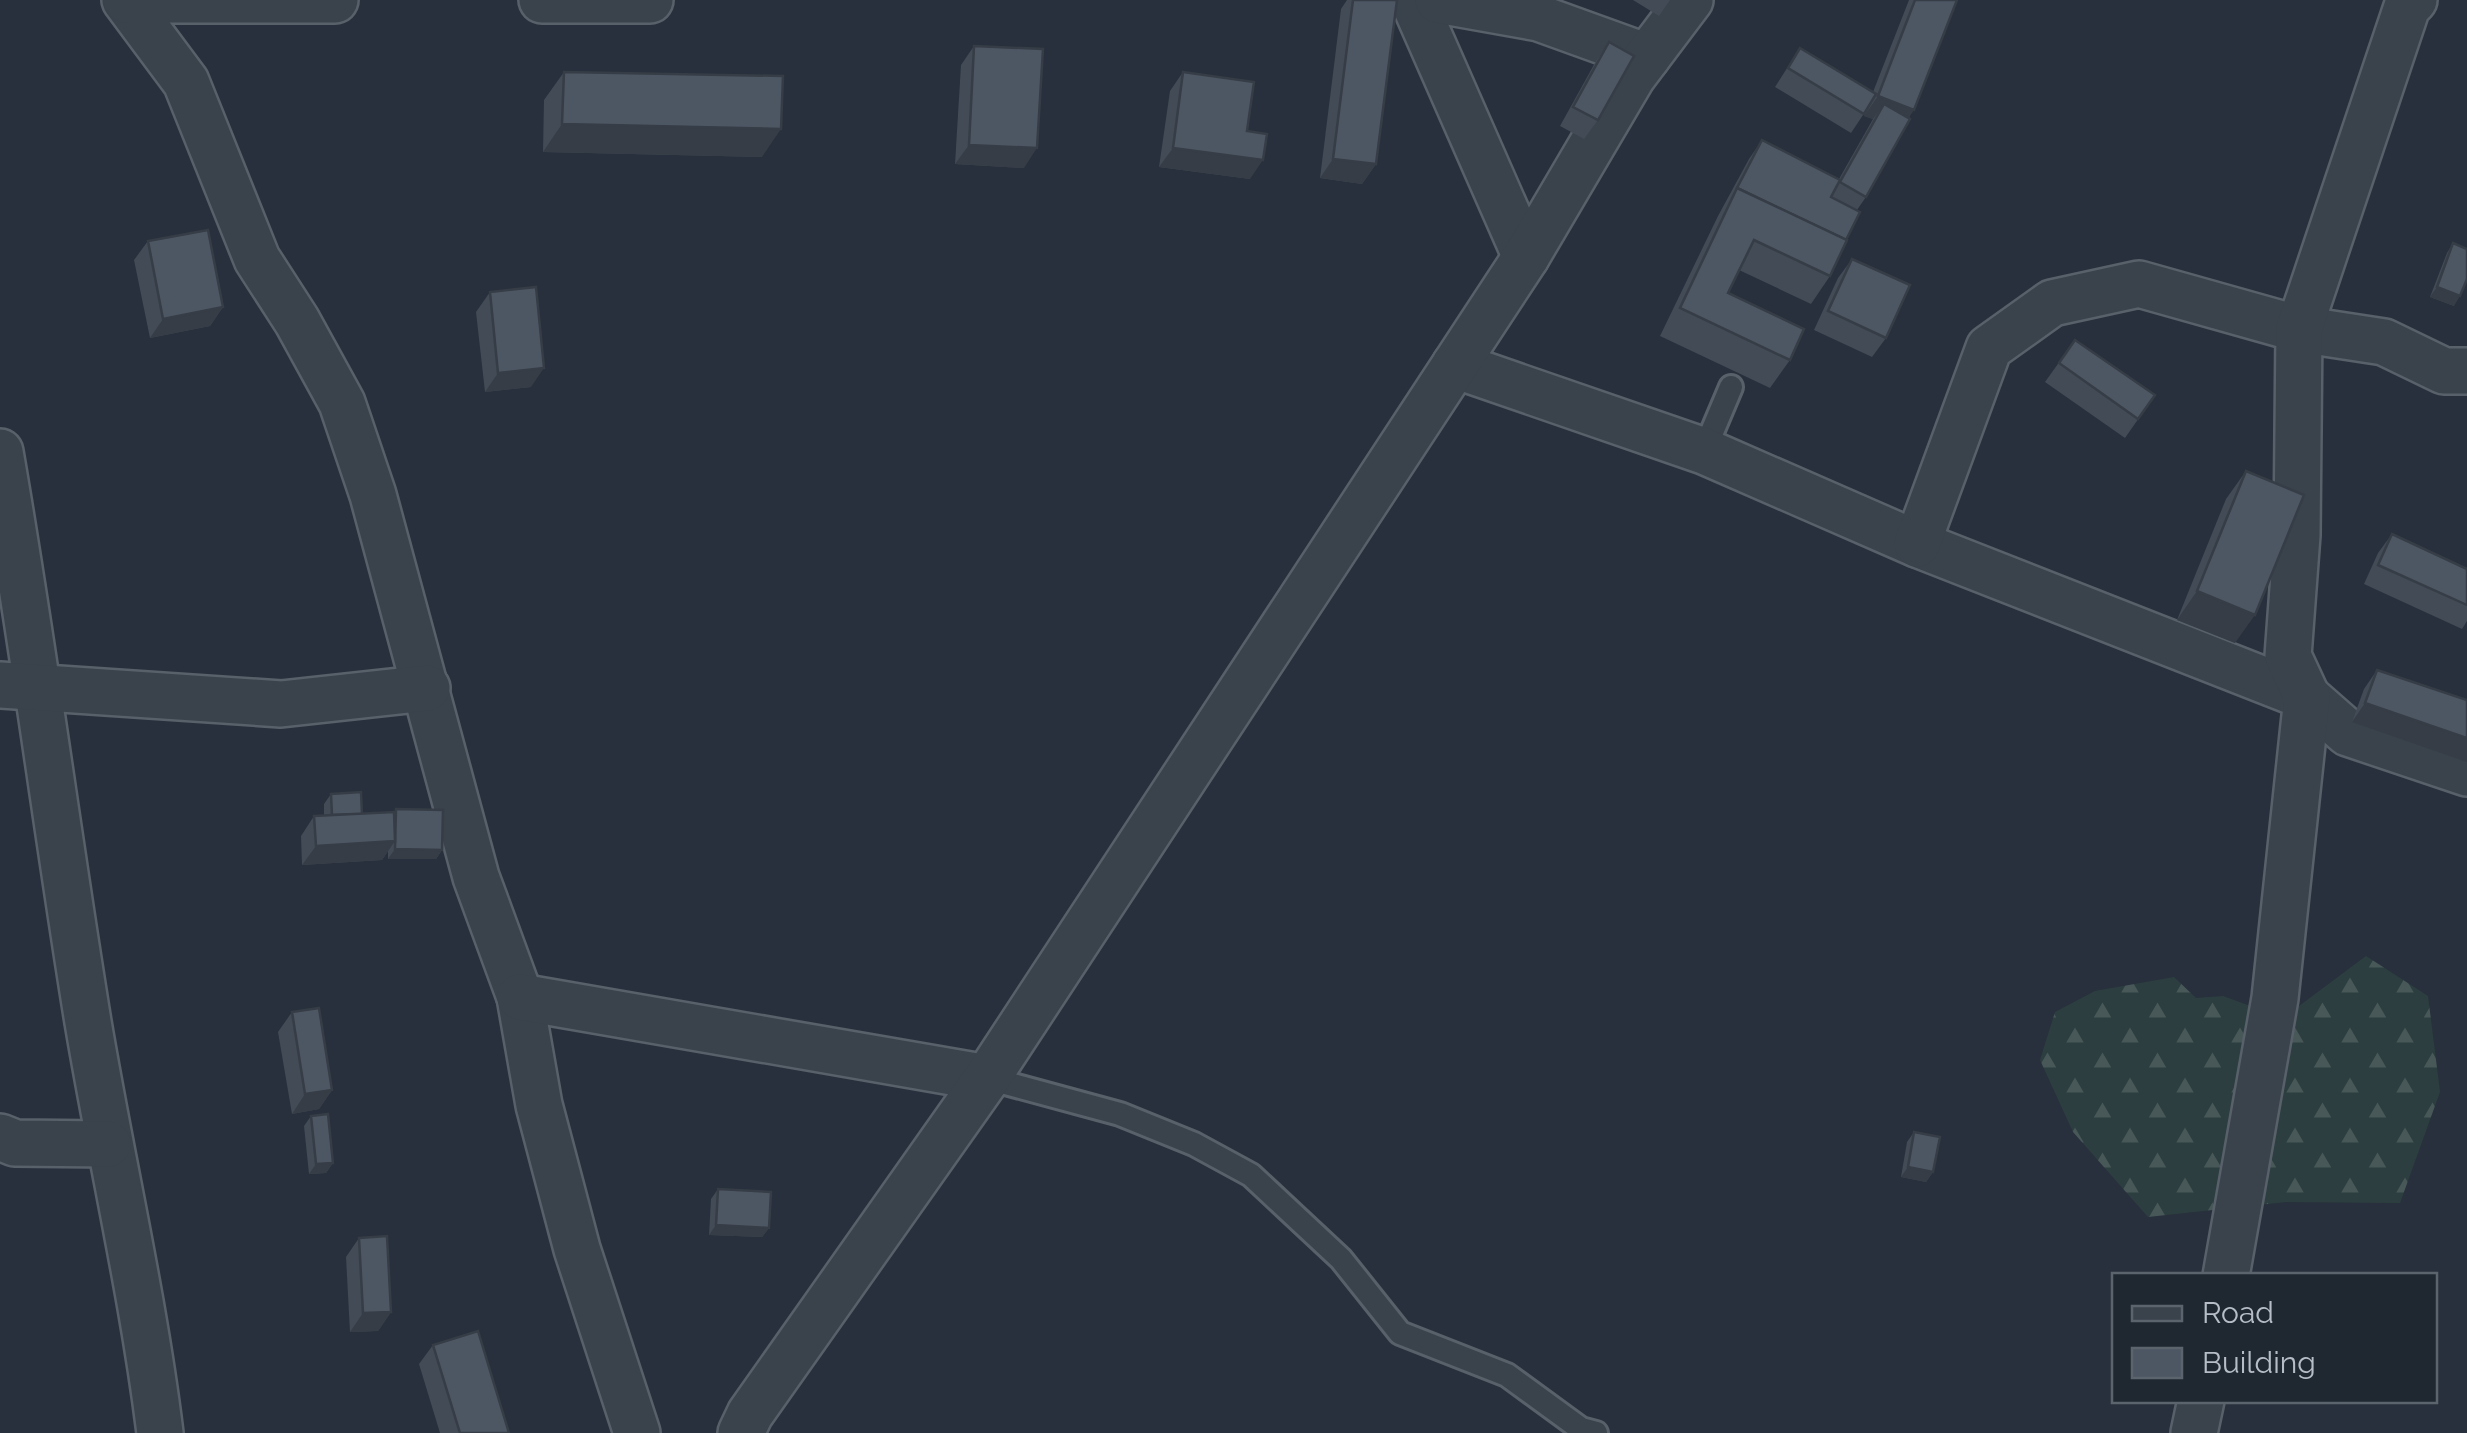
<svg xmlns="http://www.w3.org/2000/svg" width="2467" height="1433" viewBox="0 0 2467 1433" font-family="Raleway,sans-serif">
<defs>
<pattern id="forest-firs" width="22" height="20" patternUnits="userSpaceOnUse" patternTransform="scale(2.5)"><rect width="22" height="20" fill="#2c3e3f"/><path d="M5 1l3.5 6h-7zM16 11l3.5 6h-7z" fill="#485859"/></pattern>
</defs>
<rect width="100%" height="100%" fill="#27303c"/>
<polygon fill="url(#forest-firs)" points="2366,956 2428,996 2440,1092 2400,1203 2286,1202 2148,1217 2073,1132 2040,1060 2055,1012 2095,991 2174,977 2196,998 2223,996 2283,1018"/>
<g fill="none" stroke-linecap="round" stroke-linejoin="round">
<defs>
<g id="service">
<polyline points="1704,451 1731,387"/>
<polyline points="987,1078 1120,1114 1194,1144 1251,1175 1341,1259 1400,1333 1507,1375 1581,1429 1596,1433"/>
</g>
<g id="minor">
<polyline points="125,0 186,82 257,259 297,321 342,403 373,495 476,877 520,997 539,1105 577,1249 637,1433"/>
<polyline points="126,0 335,0"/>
<polyline points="542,0 650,0"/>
<polyline points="1413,0 1526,257"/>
<polyline points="1438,0 1539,18 1647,57"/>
<polyline points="1455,365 1704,451 1917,544 2307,697 2348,733 2467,773"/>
<path d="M0 452C33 642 57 832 88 1022 111 1159 143 1295 160 1433"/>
<polyline points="1917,544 1989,348 2052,303 2139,284 2299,329 2384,342 2444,371 2467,371"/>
<polyline points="0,685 281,704 427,688"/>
<polyline points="520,997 987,1078"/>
<polyline points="0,1137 15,1143 108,1144"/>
<polyline points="2226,1276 2275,998 2307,697 2288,656 2297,535 2299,329 2407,7 2414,0"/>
<polyline points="741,1433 750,1414 987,1078 1526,257 1632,77 1690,0"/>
<polyline points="2194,1433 2201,1400"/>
</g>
</defs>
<use href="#service" stroke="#58606a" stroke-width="28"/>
<use href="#minor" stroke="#58606a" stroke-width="50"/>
<use href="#service" stroke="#3a424c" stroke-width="22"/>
<use href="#minor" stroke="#3a424c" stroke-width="45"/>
</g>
<g fill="#424b56">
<polygon points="1347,0 1397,0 1376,164 1362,184 1320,178 1341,9"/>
<polygon points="1633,0 1670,0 1659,16"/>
<polygon points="1909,0 1957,0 1909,118 1866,197 1857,210 1830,276 1811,304 1739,270 1728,293 1790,360 1770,388 1660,336 1718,216 1749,159 1762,140 1839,179 1873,119 1864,116 1865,112 1851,133 1775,87 1800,48 1873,92"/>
<polygon points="1609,42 1598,120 1584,139 1560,126 1596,61"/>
<polygon points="974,46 1024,168 955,164 961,65"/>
<polygon points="564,72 762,157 543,152 544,100"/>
<polygon points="1183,72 1247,131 1250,179 1159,167 1170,91"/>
<polygon points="148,241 223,307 210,326 150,338 134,260"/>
<polygon points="2453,243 2454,306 2430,297 2447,253"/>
<polygon points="1852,259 1886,338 1872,357 1814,330 1838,278"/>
<polygon points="490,292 531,387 485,392 476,312"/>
<polygon points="2075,340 2155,395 2125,438 2045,382"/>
<polygon points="2246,471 2235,643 2177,620 2226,499"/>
<polygon points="2392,534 2467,569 2467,621 2462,629 2364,584 2378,553"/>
<polygon points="2377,670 2467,700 2352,722 2364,689"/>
<polygon points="331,794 362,814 394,812 396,809 442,850 436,859 388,859 388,851 382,860 302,865 301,836 314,816 324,816 324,804"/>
<polygon points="292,1012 332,1090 319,1109 292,1114 278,1032"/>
<polygon points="311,1116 333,1163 326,1173 309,1174 304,1126"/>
<polygon points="1914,1132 1933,1172 1926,1182 1901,1177 1907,1142"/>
<polygon points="718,1189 769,1228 762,1237 709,1235 711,1199"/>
<polygon points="359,1238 391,1312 378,1331 350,1332 346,1257"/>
<polygon points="433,1345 509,1433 440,1433 419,1364"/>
</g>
<g fill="#363d46">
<polygon points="1878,96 1914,110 1901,129 1884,104 1873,119 1864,116"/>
<polygon points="562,124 781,129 762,157 543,152"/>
<polygon points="969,145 1037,148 1024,168 955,164"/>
<polygon points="1173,148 1263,160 1250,179 1159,167"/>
<polygon points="1333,159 1376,164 1362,184 1320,178"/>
<polygon points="2437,287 2460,296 2454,306 2430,297"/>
<polygon points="223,307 210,326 150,338 163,319"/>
<polygon points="544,368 531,387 485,392 498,373"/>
<polygon points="2197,591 2255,615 2235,643 2177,620"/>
<polygon points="2365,703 2467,738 2467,762 2352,722"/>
<polygon points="395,841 382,860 302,865 316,846"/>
<polygon points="395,849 442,850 436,859 388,859"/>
<polygon points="332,1090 319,1109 292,1114 305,1094"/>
<polygon points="333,1163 326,1173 309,1174 316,1164"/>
<polygon points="1908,1167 1933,1172 1926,1182 1901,1177"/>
<polygon points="716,1225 769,1228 762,1237 709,1235"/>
<polygon points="391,1312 378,1331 350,1332 363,1313"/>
</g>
<g fill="#4d5764" stroke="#363d46" stroke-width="2.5">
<polygon points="1353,0 1397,0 1376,164 1333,159"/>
<polygon points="1915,0 1957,0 1914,110 1878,96"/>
<polygon points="1609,42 1634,56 1598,120 1573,107"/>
<polygon points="974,46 1043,49 1037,148 969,145"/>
<polygon points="1800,48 1876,94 1864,114 1788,68"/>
<polygon points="564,72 783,76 781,129 562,124"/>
<polygon points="1183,72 1254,82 1247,131 1267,134 1263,160 1173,148"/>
<polygon points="1884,104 1910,119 1866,197 1840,182"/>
<polygon points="1762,140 1840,180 1831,197 1860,212 1846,240 1737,188"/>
<polygon points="1737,188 1847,240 1830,276 1754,240 1728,293 1804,329 1790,360 1680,308"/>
<polygon points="208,230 223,307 163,319 148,241"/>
<polygon points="2453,243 2467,249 2467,279 2460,296 2437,287"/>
<polygon points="1852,259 1910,285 1886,338 1828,311"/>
<polygon points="536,287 544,368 498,373 490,292"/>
<polygon points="2075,340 2155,395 2138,419 2059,363"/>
<polygon points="2246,471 2304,495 2255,615 2197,591"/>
<polygon points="2392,534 2467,569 2467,605 2378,565"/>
<polygon points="2377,670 2467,700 2467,738 2365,703"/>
<polygon points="361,792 362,814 332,815 331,794"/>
<polygon points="396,809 443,810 442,850 395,849"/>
<polygon points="394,812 395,841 316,846 314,816"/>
<polygon points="319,1008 332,1090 305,1094 292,1012"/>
<polygon points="328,1114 333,1163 316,1164 311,1116"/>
<polygon points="1914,1132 1940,1137 1933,1172 1908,1167"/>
<polygon points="718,1189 771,1192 769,1228 716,1225"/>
<polygon points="387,1236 391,1312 363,1313 359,1238"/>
<polygon points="478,1331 509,1433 460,1433 433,1345"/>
</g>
<rect x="2112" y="1273" width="325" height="130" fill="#1f2731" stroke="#5b636d" stroke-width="2.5"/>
<rect x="2132" y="1306" width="50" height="15" fill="#3a424c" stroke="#5b636d" stroke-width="2.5"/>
<text x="2202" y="1323" font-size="30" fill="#b6bdc7">Road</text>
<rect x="2132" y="1348" width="50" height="30" fill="#4d5764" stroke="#5b636d" stroke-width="2.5"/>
<text x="2202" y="1373" font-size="30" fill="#b6bdc7">Building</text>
</svg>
